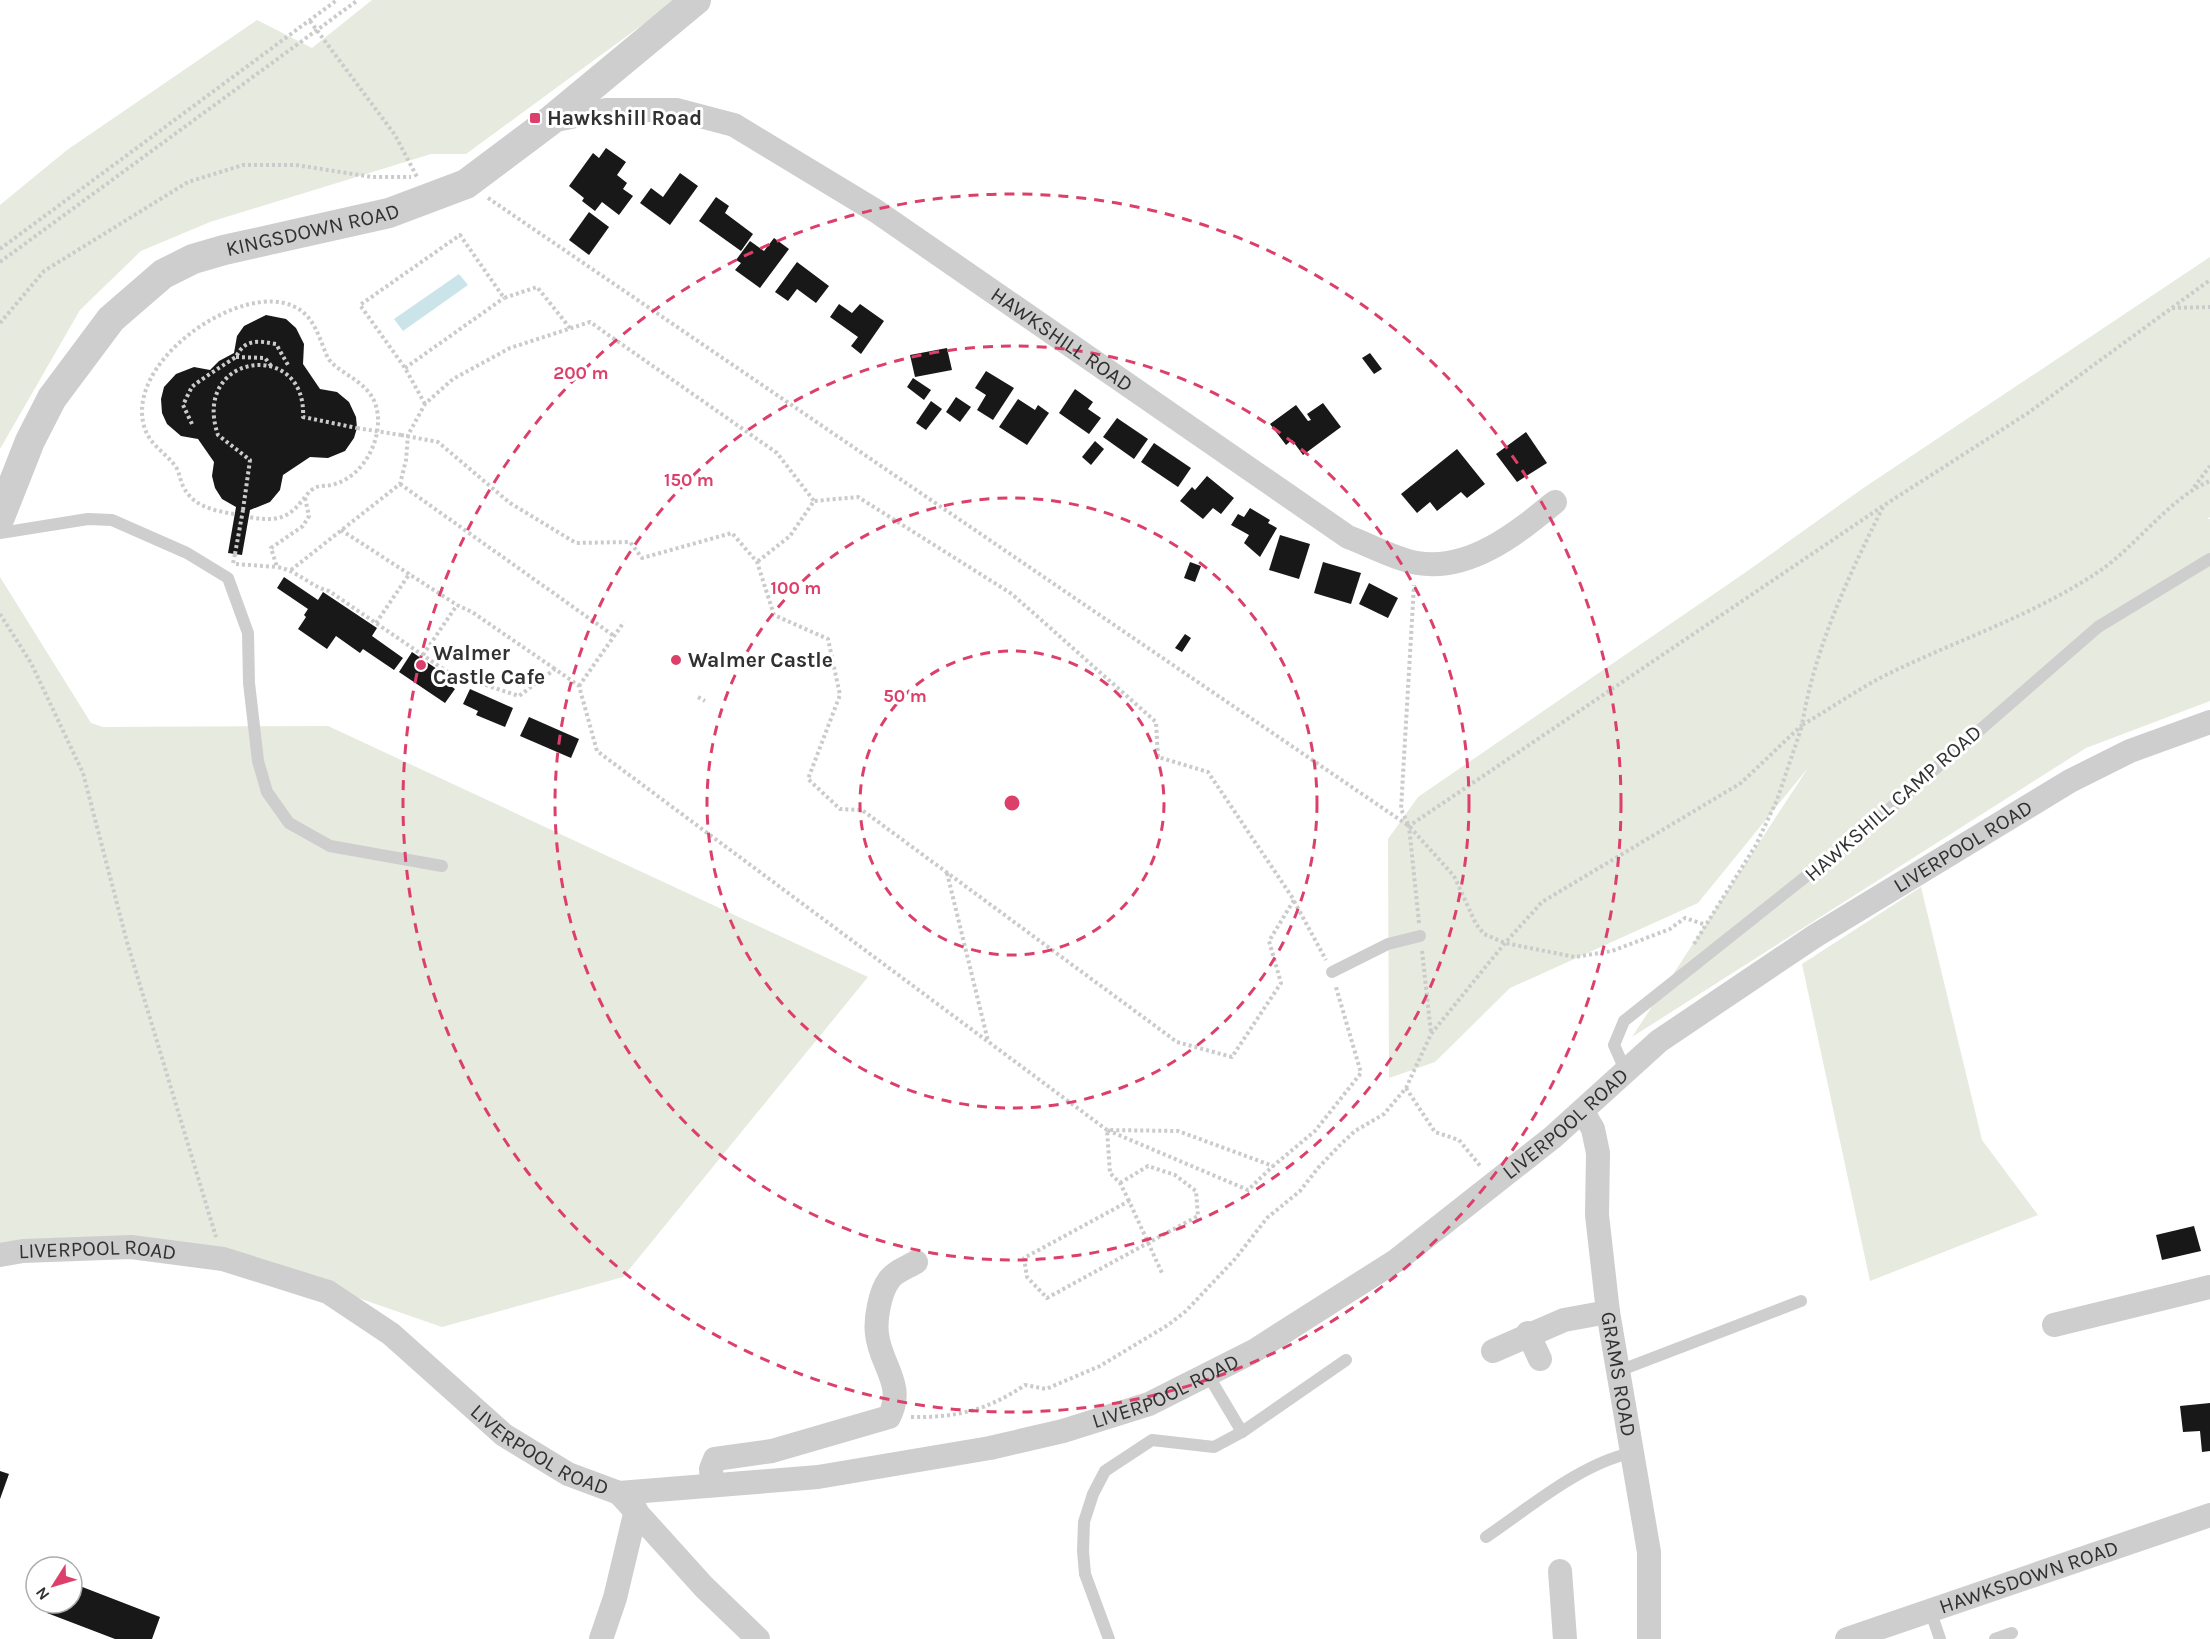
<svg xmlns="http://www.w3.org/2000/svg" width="2210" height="1639" viewBox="0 0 2210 1639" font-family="Karla,sans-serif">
<rect width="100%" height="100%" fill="#fff"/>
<g fill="#e7eade">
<polygon points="372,0 676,0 466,154 431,154 210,222 141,251 80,310 0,449 0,205 67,150 257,20 312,48"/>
<polygon points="2210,257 2210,517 2207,519 2210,519 2210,701 2086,748 1632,1037 1808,768 1698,903 1510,988 1435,1062 1389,1078 1388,839 1418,797 1746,572 1862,489"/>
<polygon points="0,577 91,723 103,727 328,726 868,977 623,1277 442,1327 220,1250 0,1248"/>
<polygon points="1921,887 1982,1140 2038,1215 1870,1281 1802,964"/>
</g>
<polygon fill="#cbe4e9" points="459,274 468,285 403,331 394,319"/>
<g fill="#181818">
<polygon points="606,148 626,162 617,175 627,183 623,189 633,196 619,215 602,202 595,211 582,201 584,198 569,186 593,153 599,158"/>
<polygon points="680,173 698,186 670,225 640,203 651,188 663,197"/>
<polygon points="716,197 729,206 725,213 753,234 741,251 699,221"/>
<polygon points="589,212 609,227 589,255 569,240"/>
<polygon points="774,238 789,249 760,288 735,270 741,263 736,260 750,241 764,251"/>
<polygon points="797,262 829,286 816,303 797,289 788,301 775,292"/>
<polygon points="839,304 852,313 860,304 884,321 861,354 851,346 858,337 830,317"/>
<polygon points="266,315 286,319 296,328 304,344 303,364 320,389 337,392 349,402 356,417 357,428 354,438 345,451 328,458 310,457 283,475 280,490 270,502 250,510 242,555 228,553 236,507 222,499 215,488 212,476 214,462 198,439 181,436 167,424 162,413 161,399 164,387 176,374 194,367 210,370 219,361 234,353 237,336 244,326"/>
<polygon points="947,348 952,370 915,377 910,355"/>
<polygon points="1370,353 1382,369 1374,374 1362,358"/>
<polygon points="986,371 1014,388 993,420 977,410 986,395 975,388"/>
<polygon points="913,378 931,390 924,400 907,387"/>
<polygon points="1075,389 1093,402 1088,409 1101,418 1089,434 1059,413"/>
<polygon points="956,397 971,407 960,422 946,412"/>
<polygon points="1018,399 1035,410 1038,405 1049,413 1027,445 999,427"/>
<polygon points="931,401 942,409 926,430 916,423"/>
<polygon points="1323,403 1341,427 1303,455 1292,440 1286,445 1270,424 1296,405 1308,421 1311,420 1307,414"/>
<polygon points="1117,418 1148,439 1134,459 1103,437"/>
<polygon points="1526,432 1547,463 1517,482 1496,454"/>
<polygon points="1095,441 1104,449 1091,465 1082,457"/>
<polygon points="1154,443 1191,468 1178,487 1141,462"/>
<polygon points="1457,449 1485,484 1467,498 1461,492 1437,511 1430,502 1417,513 1401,494"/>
<polygon points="1207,476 1234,498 1221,514 1213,508 1203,519 1180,501 1192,487 1195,490"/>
<polygon points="1250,508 1270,520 1268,523 1277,528 1260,557 1244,543 1249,535 1231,525 1238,514 1244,517"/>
<polygon points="1280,535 1310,544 1299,579 1269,570"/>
<polygon points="1190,562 1201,566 1195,582 1184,578"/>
<polygon points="1323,562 1361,573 1351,604 1314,593"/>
<polygon points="284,577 318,600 323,592 377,628 372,636 403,658 394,670 363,649 360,653 336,636 327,649 298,629 306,617 304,615 308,609 277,588"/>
<polygon points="1369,583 1398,598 1388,618 1359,604"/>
<polygon points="1185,634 1191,638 1182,652 1175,648"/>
<polygon points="412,652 437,669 433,674 455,689 445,703 399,672"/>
<polygon points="470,689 513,708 505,727 476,715 478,711 463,704"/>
<polygon points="529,717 579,739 571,758 520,736"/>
<polygon points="2194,1226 2201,1251 2162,1260 2156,1235"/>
<polygon points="2210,1403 2210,1451 2202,1452 2200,1431 2183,1432 2180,1406"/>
<polygon points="0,1471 9,1474 0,1499"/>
<polygon points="72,1583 160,1617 152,1639 115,1639 47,1613 51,1603 72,1603"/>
</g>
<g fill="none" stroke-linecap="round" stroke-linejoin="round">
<g stroke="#cbcbcb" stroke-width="4" stroke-dasharray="3 3" stroke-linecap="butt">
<polyline points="310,21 395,135 417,177"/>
<polyline points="488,198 1409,826 1454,876 1476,924 1484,934 1505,943 1575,957 1612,951 1670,929 1685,918 1706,925"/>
<polyline points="0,249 337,0"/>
<polyline points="0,262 358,0"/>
<polyline points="2172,308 2210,307"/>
<polyline points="0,323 44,271 188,182 243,165 296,165 372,177 411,177"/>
<polyline points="236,357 265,358 272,367"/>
<polyline points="405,368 504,298"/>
<polyline points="425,404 405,368 360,305 460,235 504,298 537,287 570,328"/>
<path d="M192 424 183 405C186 399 189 392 192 387 194 384 231 360 236 357 245 338 259 341 276 344L288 365"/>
<polyline points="401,435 438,442 510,503 576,543 630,542 642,558 732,533 757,562 774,615 828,639 840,695 808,779 840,809 862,810 1177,1042 1232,1057 1281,983 1269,941 1294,900 1208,772 1158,757 1156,722 1012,594 858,497 814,501 790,536 757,562"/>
<polyline points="400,484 614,636"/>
<polyline points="2194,487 2210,466"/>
<path d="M305 498 309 516 303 526 271 548 277 567C299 571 309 586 329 591L449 673 519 696 555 669 579 686 597 751 1107 1130 1178 1131 1273 1166 1315 1131 1361 1073 1336 987"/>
<path d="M1883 507C1848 577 1815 647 1802 725 1828 710 1854 692 1880 678 1953 641 2034 616 2101 570 2137 545 2172 496 2210 481"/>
<path d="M243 510 250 460 218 435C190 353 307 338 303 417L357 428"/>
<path d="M234 514C216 511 194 507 184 488 180 481 180 474 176 467 166 453 151 446 145 429 123 366 228 290 284 303 313 310 317 333 327 356 334 372 366 379 375 403 386 433 366 475 335 484 327 487 320 484 313 489 308 492 305 498 301 502 286 521 271 521 249 517"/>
<polyline points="341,530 457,605 472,612 555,669"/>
<polyline points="233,563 235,554"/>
<polyline points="236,564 277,567"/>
<polyline points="291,570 400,484 406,460 408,435 425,404 453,379 510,348 590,322 777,453 814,501"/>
<polyline points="0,614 31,663 83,773 127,942 216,1237"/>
<polyline points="376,623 410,573"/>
<polyline points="423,655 457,605"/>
<polyline points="579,686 624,622"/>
<polyline points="698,697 705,701"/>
<polyline points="1408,824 1401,809 1414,585"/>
<polyline points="947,873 988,1041"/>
<polyline points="1294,901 1326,960"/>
<polyline points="1419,923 1409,826 1883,506 2028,413 2210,280"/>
<polyline points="1694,944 1756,845 1777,800 1802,726"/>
<polyline points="1422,951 1431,1033"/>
<polyline points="1406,1088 1435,1132 1459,1140 1481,1167"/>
<path d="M1120 1183 1148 1166 1175 1175 1196 1191 1198 1216C1148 1243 1098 1270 1047 1298L1027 1277 1024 1258 1129 1201 1162 1273"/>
<polyline points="1129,1201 1120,1183 1110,1173 1107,1130 1248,1190 1273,1166"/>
<path d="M911 1417C956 1418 988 1410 1025 1385L1046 1389 1100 1366 1168 1325 1186 1311 1235 1259 1267 1218 1300 1191 1318 1168 1341 1144 1355 1131 1384 1114 1406 1088 1431 1034 1505 943 1542 902 1741 783 1802 725"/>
</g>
<g stroke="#cecece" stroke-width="12">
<polyline points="0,533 88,519 112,520 187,553 228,578 248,633 249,683 258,761 267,792 289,823 330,846 442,866"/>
<polyline points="1332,972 1388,944 1420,936"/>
<polyline points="1626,1072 1614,1045 1624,1021 1872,824 2098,627 2210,559"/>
<polyline points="1616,1372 1801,1301"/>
<polyline points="1208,1375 1242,1432"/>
<path d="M1486 1537C1529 1508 1580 1464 1631 1453"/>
<polyline points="1930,1610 1940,1639"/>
<polyline points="1109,1639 1085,1574 1083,1551 1084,1522 1093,1494 1105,1471 1152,1440 1214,1447 1242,1432 1346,1360"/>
<polyline points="1995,1639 2012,1633"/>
</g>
<g stroke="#cecece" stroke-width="24">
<path id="s1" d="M551 121 606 110H677L734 125 876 211 1348 537C1370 545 1394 559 1417 563 1470 572 1517 533 1555 502"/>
<path id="s2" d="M1583 1112 1593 1129 1598 1153 1597 1215 1608 1312 1649 1552V1639"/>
<path id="s3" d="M0 1255 23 1251 131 1247 223 1259 328 1292 391 1334 504 1435 568 1474 619 1493 818 1477 990 1448 1063 1431 1149 1404 1254 1351 1397 1260 1553 1137 1659 1041 1815 936 2070 781 2130 751 2210 722"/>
<polyline points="2054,1325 2210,1287"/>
<polyline points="1528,1333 1540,1359"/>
<polyline points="1493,1351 1564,1320 1608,1312"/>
<path d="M712 1484 711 1469 715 1459 772 1451 889 1417C906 1385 880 1365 877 1334 875 1319 880 1292 889 1280 894 1272 908 1267 916 1262"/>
<polyline points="619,1493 704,1587 758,1639"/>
<polyline points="1560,1571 1565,1639"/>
<polyline points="601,1639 615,1598 636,1510"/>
<path id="s4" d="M1847 1639 2210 1515"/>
</g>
<path stroke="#cecece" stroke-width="30" id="s5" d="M0 517 30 441 52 398 111 319 163 274 193 259 224 250 389 213 466 184 550 121 696 0"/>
<g stroke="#cbcbcb" stroke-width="4" stroke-dasharray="3 3" stroke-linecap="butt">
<polyline points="357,428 401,435"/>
<polyline points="235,554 243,510"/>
</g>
</g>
<g fill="none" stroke="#dd3f6b" stroke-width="3" stroke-dasharray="10 8">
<circle cx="1012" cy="803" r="152"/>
<circle cx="1012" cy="803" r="305"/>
<circle cx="1012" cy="803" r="457"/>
<circle cx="1012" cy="803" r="609"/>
</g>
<g fill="#dd3f6b" stroke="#fff" stroke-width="2">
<rect x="529" y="112" width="12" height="12" rx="3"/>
<circle cx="676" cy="660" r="6"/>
<circle cx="421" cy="665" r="6"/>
</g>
<g text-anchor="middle" stroke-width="6" stroke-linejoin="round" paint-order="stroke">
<g font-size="21" font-weight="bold" fill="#313131" stroke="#fff" text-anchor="start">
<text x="547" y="125">Hawkshill Road</text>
<text x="433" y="660">Walmer<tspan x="433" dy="24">Castle Cafe</tspan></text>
<text x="688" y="667">Walmer Castle</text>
</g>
<g font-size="21" fill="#313131" stroke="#fff">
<text dy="7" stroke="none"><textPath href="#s5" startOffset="454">KINGSDOWN ROAD</textPath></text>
<text dy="7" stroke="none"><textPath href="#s1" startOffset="578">HAWKSHILL ROAD</textPath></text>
<text transform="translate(1893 803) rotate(-41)" y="7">HAWKSHILL CAMP ROAD</text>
<text dy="7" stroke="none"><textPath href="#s3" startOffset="2220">LIVERPOOL ROAD</textPath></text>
<text dy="7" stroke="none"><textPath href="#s3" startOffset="1734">LIVERPOOL ROAD</textPath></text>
<text dy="7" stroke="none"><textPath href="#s3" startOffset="98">LIVERPOOL ROAD</textPath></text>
<text dy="7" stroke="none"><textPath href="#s2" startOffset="267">GRAMS ROAD</textPath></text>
<text dy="7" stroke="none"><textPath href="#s3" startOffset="1250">LIVERPOOL ROAD</textPath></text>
<text dy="7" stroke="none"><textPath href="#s3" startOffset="600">LIVERPOOL ROAD</textPath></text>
<text dy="7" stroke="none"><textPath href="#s4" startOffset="192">HAWKSDOWN ROAD</textPath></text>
</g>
</g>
<circle cx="1012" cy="803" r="9" fill="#dd3f6b" stroke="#fff" stroke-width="3"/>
<g font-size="18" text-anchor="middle" font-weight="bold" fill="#dd3f6b" stroke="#fff" stroke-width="6" stroke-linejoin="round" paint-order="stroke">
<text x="581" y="379">200 m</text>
<text x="689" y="486">150 m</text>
<text x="796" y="594">100 m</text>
<text x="905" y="702">50 m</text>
</g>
<g transform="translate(54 1585) rotate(233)"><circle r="28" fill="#ffffff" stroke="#adadad" stroke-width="1.5"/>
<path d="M0-4.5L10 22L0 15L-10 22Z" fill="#dd3f6b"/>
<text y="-9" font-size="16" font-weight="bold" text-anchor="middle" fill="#313131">N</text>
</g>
</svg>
